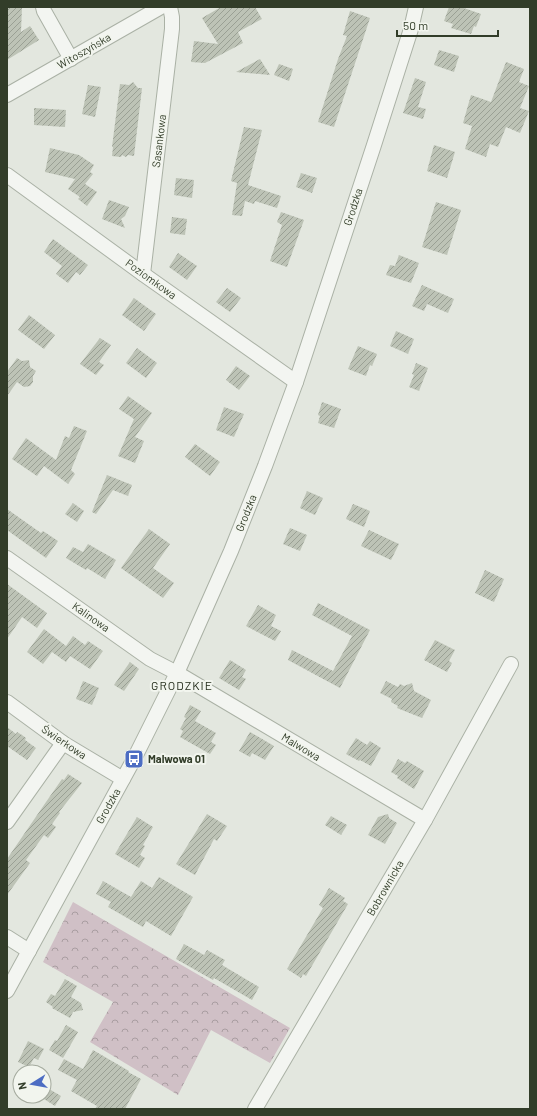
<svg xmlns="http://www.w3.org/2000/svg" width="537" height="1116" viewBox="0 0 537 1116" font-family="Barlow,sans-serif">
<defs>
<pattern id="forest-crowns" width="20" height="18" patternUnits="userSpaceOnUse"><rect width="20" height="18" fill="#d0c0c6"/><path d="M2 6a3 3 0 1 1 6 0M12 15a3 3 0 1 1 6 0" fill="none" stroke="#a99da1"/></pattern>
<pattern id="building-hatch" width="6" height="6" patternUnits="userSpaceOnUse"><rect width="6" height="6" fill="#bdc3b6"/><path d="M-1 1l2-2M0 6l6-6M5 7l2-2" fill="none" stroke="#9aa094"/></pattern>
</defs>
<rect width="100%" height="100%" fill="#e3e7df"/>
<polygon fill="url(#forest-crowns)" points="73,902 290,1028 270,1063 211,1030 178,1095 90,1042 113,1002 43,962"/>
<g fill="url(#building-hatch)">
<polygon points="7,7 22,7 21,32 30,26 39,40 7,60"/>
<polygon points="221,7 255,7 262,19 238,32 243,43 205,63 191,62 194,41 218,44 202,18"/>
<polygon points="449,7 461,7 481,14 476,27 474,26 471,34 451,28 453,24 444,21"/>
<polygon points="350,11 370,18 334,127 318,122 338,59 347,36 343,35"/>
<polygon points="439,50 459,56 454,72 434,65"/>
<polygon points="260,59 270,75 236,72"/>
<polygon points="506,62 524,69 519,82 529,86 520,108 529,111 520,133 506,127 498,147 490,144 486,157 465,149 472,126 463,123 471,95 491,102"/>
<polygon points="279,64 293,69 289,81 274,75"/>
<polygon points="415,78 426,82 418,107 426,109 423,119 403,113"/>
<polygon points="133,82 138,88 142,88 134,156 128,155 126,157 122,155 121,157 112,156 113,147 112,147 120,84 129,85"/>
<polygon points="88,85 101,87 95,117 82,114"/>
<polygon points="34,108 66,110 65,127 34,125"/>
<polygon points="244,127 262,130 248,185 281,196 277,208 255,201 254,204 245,201 242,216 232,215 237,183 231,181"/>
<polygon points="434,145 455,152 447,178 427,171"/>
<polygon points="50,148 79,155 94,165 90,172 93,174 85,184 97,192 87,206 78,199 80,197 68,189 75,179 45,172"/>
<polygon points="301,173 317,178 312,193 296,187"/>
<polygon points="176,178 194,180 192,198 174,195"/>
<polygon points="109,200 129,207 125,216 121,219 125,228 102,219"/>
<polygon points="436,202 461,210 447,255 422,247"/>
<polygon points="281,212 304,220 287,267 270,261 282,225 277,222"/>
<polygon points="172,217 187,219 185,235 170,233"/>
<polygon points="53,239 88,265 80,275 76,272 68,283 56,274 62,266 44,252"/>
<polygon points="178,253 197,266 187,280 169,267"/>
<polygon points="399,255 419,263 411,283 386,275 390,265 395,266"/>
<polygon points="422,285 454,299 448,313 427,304 424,311 412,306"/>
<polygon points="227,288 241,298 230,312 216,302"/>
<polygon points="134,298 156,314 144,331 122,315"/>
<polygon points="29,315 55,335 44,349 18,330"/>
<polygon points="396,331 414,339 408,354 390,346"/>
<polygon points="100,338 111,345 99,362 104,365 96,375 80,364"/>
<polygon points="358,346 377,354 372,366 370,365 366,376 348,369"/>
<polygon points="137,348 157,363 146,378 126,363"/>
<polygon points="17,358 22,361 29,360 30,367 36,371 33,376 33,382 30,386 24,387 17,382 7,396 7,372"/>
<polygon points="416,363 428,368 419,391 409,387 414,375 412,374"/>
<polygon points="236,366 250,376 239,390 226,380"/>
<polygon points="128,396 152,413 135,437 144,441 135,463 118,456 134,419 119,409"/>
<polygon points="322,402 341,409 334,428 318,423 320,416 318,415"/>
<polygon points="224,407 244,414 234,437 216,430"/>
<polygon points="74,426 87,431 71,470 75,474 68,484 44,466 37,476 12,459 26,438 56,460 65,436 69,438"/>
<polygon points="195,444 220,462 210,476 185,457"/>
<polygon points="107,475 132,485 128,496 113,490 96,514 92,512"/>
<polygon points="307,491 323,498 315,515 300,508"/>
<polygon points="73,503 84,511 77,522 65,514"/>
<polygon points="353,504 370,511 364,527 346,519"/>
<polygon points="7,509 41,533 43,531 58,541 46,558 7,530"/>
<polygon points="290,528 307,535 300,551 283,544"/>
<polygon points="149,529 170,544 153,568 174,583 163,598 121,568"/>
<polygon points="369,530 399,544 391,560 361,546"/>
<polygon points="88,544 116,560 105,579 87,568 86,570 66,558 73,547 83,552"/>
<polygon points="485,570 504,579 494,602 475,593"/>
<polygon points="7,584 47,613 37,628 22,617 7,639"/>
<polygon points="318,603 370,630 340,688 288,660 292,650 333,671 352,636 312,615"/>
<polygon points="258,605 276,615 271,626 281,631 275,641 246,626"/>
<polygon points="44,629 66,646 73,636 85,645 88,641 103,651 90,669 70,656 66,662 52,652 43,664 27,652"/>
<polygon points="435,640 455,650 449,661 452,663 447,672 424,660"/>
<polygon points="230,660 246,670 242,677 246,679 239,690 219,678"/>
<polygon points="130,662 139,669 124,691 114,685"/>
<polygon points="83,681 99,688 92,705 76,699"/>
<polygon points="386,681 398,687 400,684 404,686 412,683 414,691 431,700 422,718 397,708 398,706 391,702 392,699 380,693"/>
<polygon points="190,705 201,711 195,721 216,733 211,742 216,745 210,754 180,737 183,731 180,729 186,718 184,717"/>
<polygon points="7,727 16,734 17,732 22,735 26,738 25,740 36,748 27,760 7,746"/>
<polygon points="250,732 274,746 265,760 252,753 250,757 239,751"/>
<polygon points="356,738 367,745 370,741 381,748 371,766 360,760 359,761 346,754"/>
<polygon points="398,759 405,763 407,761 424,771 414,789 397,778 398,776 391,772"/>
<polygon points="68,774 82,783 59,812 60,813 52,824 56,827 48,838 44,835 26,860 30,863 7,895 7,859 46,802 62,779 64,780"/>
<polygon points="207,814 227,826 217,841 214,839 195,875 176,864"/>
<polygon points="388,814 389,818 397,823 385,844 368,835 378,817"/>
<polygon points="331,816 347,825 341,835 325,825"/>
<polygon points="137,817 153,827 143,845 145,846 140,855 145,858 139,868 115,854"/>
<polygon points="159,877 193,897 171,936 146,921 143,927 108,907 111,902 96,894 103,881 131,897 141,881 152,888"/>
<polygon points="329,888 345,898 343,901 348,904 306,976 303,974 301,978 287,969 323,908 319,905"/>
<polygon points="184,944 204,955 207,950 225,960 222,965 259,987 252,1000 214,978 213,980 176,959"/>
<polygon points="65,979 77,986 71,997 81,1003 83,1010 73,1012 70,1018 52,1008 53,1007 46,1002 51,994 55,996"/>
<polygon points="66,1025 78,1032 63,1058 49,1050 55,1040 57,1041"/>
<polygon points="28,1041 44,1049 38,1060 34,1058 29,1067 18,1062"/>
<polygon points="93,1050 129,1071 128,1072 141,1079 125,1109 95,1109 97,1106 71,1091 77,1080 58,1070 64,1059 83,1069"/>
<polygon points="44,1086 61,1096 55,1106 44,1099"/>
</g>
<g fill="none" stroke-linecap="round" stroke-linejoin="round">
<defs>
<g id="minor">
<polyline points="43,7 44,11 71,59"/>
<polyline points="7,95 161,7"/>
<polyline points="7,175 143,274 296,382"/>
<polyline points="143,274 172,29 172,17 170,7"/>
<polyline points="7,558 150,659 177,673 425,820"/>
<polyline points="7,702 63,743 123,779"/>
<polyline points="7,822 63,743"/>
<polyline points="7,937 29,951"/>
<polyline points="7,991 134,759 177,673 231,551 265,466 296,382 374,145 411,29 416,7"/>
<polyline points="255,1109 425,820 511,664"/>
</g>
</defs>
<use href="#minor" stroke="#aab1a5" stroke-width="16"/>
<use href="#minor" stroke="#f3f5f1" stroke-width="14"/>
</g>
<defs>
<symbol id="bus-square" viewBox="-11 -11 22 22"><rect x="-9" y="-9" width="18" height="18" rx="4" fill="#4d6dc3" stroke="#f2f5ee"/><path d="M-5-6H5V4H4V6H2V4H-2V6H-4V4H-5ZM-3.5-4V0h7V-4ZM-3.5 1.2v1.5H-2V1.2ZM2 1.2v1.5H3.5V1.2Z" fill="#fff"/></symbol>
</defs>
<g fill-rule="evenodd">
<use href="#bus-square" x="123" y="748" width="22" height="22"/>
</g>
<g text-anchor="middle" stroke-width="4" stroke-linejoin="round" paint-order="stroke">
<g font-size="11" fill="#323d29" stroke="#f2f5ee">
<text transform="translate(84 51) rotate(-30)" y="4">Witoszyńska</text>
<text transform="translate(159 141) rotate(-83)" y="4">Sasankowa</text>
<text transform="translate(353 207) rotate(-72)" y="4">Grodzka</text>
<text transform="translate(151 279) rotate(36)" y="4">Poziomkowa</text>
<text transform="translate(246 513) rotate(-68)" y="4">Grodzka</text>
<text transform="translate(91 617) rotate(35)" y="4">Kalinowa</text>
<text transform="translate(64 742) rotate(34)" y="4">Świerkowa</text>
<text transform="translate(301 747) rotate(31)" y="4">Malwowa</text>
<text transform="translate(108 806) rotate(-61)" y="4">Grodzka</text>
<text transform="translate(385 888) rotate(-60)" y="4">Bobrownicka</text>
</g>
<g font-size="11" font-weight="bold" fill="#323d29" stroke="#f2f5ee" text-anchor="start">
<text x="148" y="763">Malwowa 01</text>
</g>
<g font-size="12" letter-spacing="1" fill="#242d1b" stroke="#f2f5ee">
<text x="182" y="690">GRODZKIE</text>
</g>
</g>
<rect width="537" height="1116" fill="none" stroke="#323d29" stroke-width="16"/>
<g transform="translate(32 1084) rotate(259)"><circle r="19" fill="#f2f5ee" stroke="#a5ab9f"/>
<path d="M0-3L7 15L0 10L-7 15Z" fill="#4d6dc3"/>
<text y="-6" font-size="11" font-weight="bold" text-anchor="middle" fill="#323d29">N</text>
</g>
<path d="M397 30v6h101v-6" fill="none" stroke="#323d29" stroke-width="2"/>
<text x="403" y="30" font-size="12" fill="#323d29" stroke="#f2f5ee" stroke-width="3" paint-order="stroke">50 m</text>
</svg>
